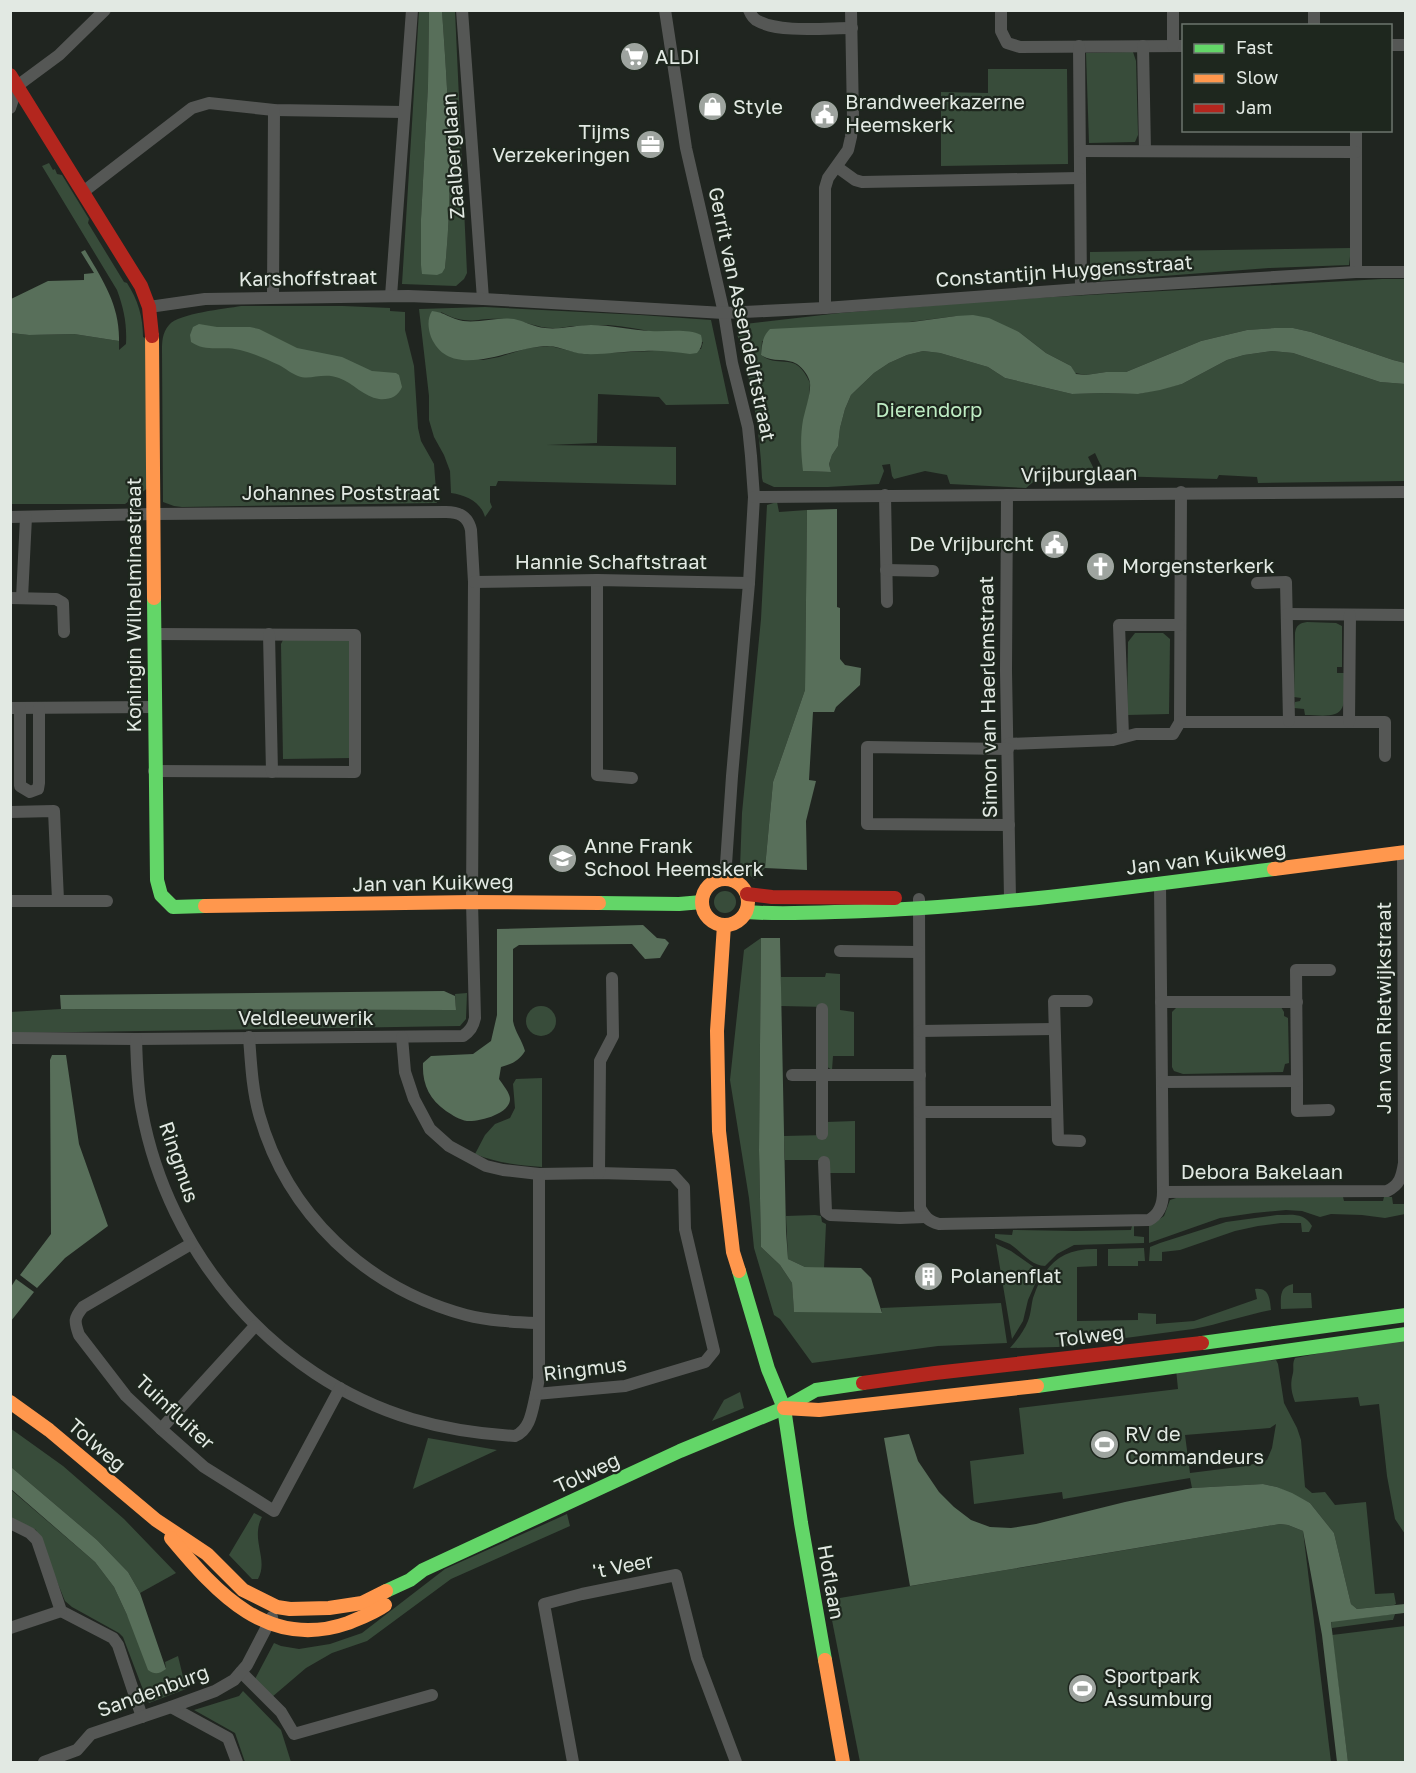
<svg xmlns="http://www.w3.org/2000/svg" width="1416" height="1773" viewBox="0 0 1416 1773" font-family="'Golos Text',sans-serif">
<rect width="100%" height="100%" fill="#202520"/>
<g fill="#384c3a" fill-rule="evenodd">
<path d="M419 11H429L428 85 421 219V265L445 268C454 182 448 96 442 11H455L467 273 464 279 456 286 402 284Z"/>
<polygon points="1133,52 1136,61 1138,135 1135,142 1089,143 1086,53"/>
<polygon points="988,69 1067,69 1068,164 941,166 941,92 988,93"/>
<path d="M49 163 53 170 55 169 57 174 62 175 89 219 88 223 124 282 127 283C138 300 143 317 143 337L147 339 148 488 125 504H11V333L29 335 74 334 119 341V350L126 344C127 324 124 309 117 290L42 166Z"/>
<polygon points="1351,248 1349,265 1269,268 1097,281 1090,268 1090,252"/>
<path d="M1382 279H1405V363L1393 360 1311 332 1293 328H1275L1247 330 1201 341 1126 372H1106L1086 375 1075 373 1071 366 1046 353 1019 332 956 316 762 341 761 355C781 370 795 349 810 383L803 471 831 472 829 464 832 455 838 446 840 428 845 409 851 395 874 373 889 363 907 355 923 351 940 353 988 367 1005 378 1072 394 1104 393 1138 394 1182 384 1227 360 1244 355 1272 351 1293 353 1380 382 1405 384V481L1258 483 1257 477 1219 475 1217 479 1112 476 1101 471V466L1095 453 1088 457 1093 467V474L1039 475 1038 478 1026 488 950 484 947 475 925 471 894 479 892 476 890 464 882 465 884 471 879 484 828 487H774L763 482 762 478C760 429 751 380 737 334L745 324 840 313 1000 300Z"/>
<path d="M241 306H343L390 308V311L405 312V330L414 366 418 428 421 441 434 464 437 503 182 507 174 506 163 502 162 352C162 342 162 333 169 325 179 313 225 309 241 306Z"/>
<path d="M485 307 640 315 711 320 729 404 666 405 659 397 598 394 597 443 547 445 676 447V485L498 481 496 486H490V502L492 507 485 517C481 502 466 495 451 493L450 471 444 455 434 437 429 420V396L419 309ZM441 312C469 327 476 317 504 319 521 319 536 328 553 328 561 329 568 326 576 326 586 325 597 325 608 325 640 328 671 336 703 342L701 349 583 354 550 346 528 348 499 357 483 360 458 359Z"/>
<polygon points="777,502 779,512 807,510 805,690 773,782 765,868 754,879 745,871 740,869 742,813 761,619 767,505"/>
<path d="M1307 622 1336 623 1342 626V667H1337V673H1344C1344 684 1349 710 1335 714 1327 717 1314 715 1305 715L1304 709 1294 708 1295 702 1300 701 1301 698 1294 697 1295 633C1296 625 1300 623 1307 622Z"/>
<polygon points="1135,633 1163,633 1170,639 1169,714 1127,715 1128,642"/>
<polygon points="284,638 349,638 352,758 283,759 281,644"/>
<circle cx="725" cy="902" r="11"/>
<polygon points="761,938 759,1150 761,1247 780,1265 792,1283 794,1311 882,1312 881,1308 1001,1303 1007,1343 938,1346 812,1363 780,1319 774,1315 754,1248 749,1198 730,1080 744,950"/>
<polygon points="826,973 840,974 840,1010 854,1012 854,1056 833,1056 832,1070 826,1066 826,1007 781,1006 781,977 825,977"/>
<polygon points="467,993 466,1019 460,1026 11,1033 10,1012 61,1009 456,1010 455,994"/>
<circle cx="541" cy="1021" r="15"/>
<polygon points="1281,1007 1284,1012 1284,1016 1288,1018 1289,1063 1285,1064 1283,1072 1183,1074 1174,1071 1172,1067 1172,1012 1176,1008"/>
<path d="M542 1078V1167C518 1165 497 1163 475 1154L485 1135 495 1124 510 1118 515 1108 513 1084 516 1079Z"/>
<polygon points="855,1121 855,1173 827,1173 827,1160 785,1160 784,1136 825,1135 826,1122"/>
<polygon points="1179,1197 1343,1197 1344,1201 1383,1201 1384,1197 1392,1197 1393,1204 1405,1204 1405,1214 1385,1218 1362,1215 1331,1214 1320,1217 1302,1211 1286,1210 1254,1213 1220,1218 1149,1243 1149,1226 1164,1216 1170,1200"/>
<polygon points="815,1215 821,1216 822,1222 826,1224 824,1268 805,1267 788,1259 786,1216"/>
<path d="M1277 1215C1292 1215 1304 1212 1312 1226L1309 1232H1302L1301 1223H1281L1258 1226 1235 1231 1180 1250 1162 1252V1261H1149L1150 1247 1160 1243 1226 1222Z"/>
<path d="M1132 1226H1134V1236L1144 1237V1243L1074 1245 1057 1254 1045 1266C1031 1266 1021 1251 1010 1244 1005 1242 1000 1240 995 1238V1234L1012 1235 1013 1230 1075 1231 1131 1230Z"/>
<polygon points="996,1244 1011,1251 1038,1270 1040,1273 1028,1300 1023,1321 1012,1339"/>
<polygon points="1144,1248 1145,1261 1138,1261 1138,1266 1108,1266 1108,1249"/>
<path d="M1097 1249V1266L1077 1267V1321L1138 1320V1313L1156 1314V1324L1194 1321 1257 1299 1255 1289C1269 1287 1270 1299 1271 1310 1245 1315 1220 1324 1193 1329L1058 1347 1010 1348C1017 1340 1024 1331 1028 1321 1031 1314 1031 1306 1033 1298 1044 1265 1061 1248 1097 1249Z"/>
<path d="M1293 1284V1293H1311L1312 1308 1281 1309C1281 1297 1279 1287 1293 1284Z"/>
<path d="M1405 1337V1534L1395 1519 1387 1476 1379 1404 1360 1406 1358 1397 1295 1402C1291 1391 1290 1384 1293 1373 1294 1367 1292 1364 1295 1358Z"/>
<path d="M1276 1360 1278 1364 1284 1403 1297 1428 1301 1440 1305 1487 1312 1493 1325 1492 1335 1505 1366 1502 1375 1594 1394 1593 1396 1604 1394 1605 1357 1609 1351 1604 1334 1533 1310 1503 1277 1487 1263 1484 1192 1488 1190 1478 1063 1499 1062 1492 974 1504 970 1461 1024 1454 1019 1408 1178 1389 1176 1369ZM1276 1424 1272 1448 1267 1460 1246 1466 1190 1473 1185 1435 1270 1428Z"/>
<polygon points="740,1392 744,1408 712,1421 724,1400"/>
<polygon points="10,1428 63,1466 124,1519 176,1573 140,1593 128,1572 97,1540 11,1467"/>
<polygon points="428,1438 497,1450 413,1489"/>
<polygon points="10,1489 95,1562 114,1587 127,1615 166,1669 165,1662 178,1656 186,1689 149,1703 145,1695 123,1637 119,1633 72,1607 65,1601 36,1530 11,1518"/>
<path d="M254 1513 262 1517C250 1540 269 1559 258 1579H252L229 1555Z"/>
<polygon points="567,1514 570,1526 451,1579 367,1641 332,1653 306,1668 272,1697 255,1679 274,1643 281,1646 299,1649 330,1644 362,1633 445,1569"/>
<polygon points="1280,1524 1288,1525 1303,1531 1331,1762 860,1762 828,1600"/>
<polygon points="1395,1614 1393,1620 1391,1620 1332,1628 1331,1621"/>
<polygon points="1405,1626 1405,1762 1348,1762 1332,1635"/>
<polygon points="243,1691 281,1730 291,1762 245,1762 235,1733 194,1710 239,1696"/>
</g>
<g fill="#586f5a">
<path d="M429 11H442C448 96 454 183 445 268L442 273 437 275 422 274 421 265V219L428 85Z"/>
<path d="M85 250C102 279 120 305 119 341L74 334 29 335 11 333V299L48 281 84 280V274L94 273 81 252Z"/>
<path d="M432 311C444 312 451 319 463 321 480 323 497 317 514 319 524 321 534 327 545 328 560 330 576 325 591 325 611 325 631 330 651 331 667 332 687 328 701 335 703 343 702 347 697 353L690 354C675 352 659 350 644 351 624 351 604 355 584 354 572 353 561 347 549 346 514 345 451 384 431 337 428 328 427 319 432 311Z"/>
<path d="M973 315 989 318 1019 332 1046 353 1071 366 1076 374 1086 375 1106 372H1126L1201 341 1247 330 1275 328H1293L1311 332 1393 360 1405 363V384L1380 382 1293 353 1272 351 1244 355 1227 360 1182 384 1160 390 1138 394 1104 393 1072 394 1005 378 988 367 940 353 923 351 907 355 889 363 874 373 851 395 845 409 840 428 838 446 832 455 829 464 831 472 803 471C801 454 800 437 803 420 805 410 811 393 810 383 809 376 803 368 797 364 786 357 772 363 761 355 762 345 762 337 770 329L912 322 956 316Z"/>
<path d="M199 324 217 327H250L259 329 297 348 342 357 372 371 396 373 399 375 402 387C398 397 389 400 379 399 364 397 353 383 339 378 322 372 310 381 298 376 292 374 285 368 279 365 266 359 253 353 240 350 223 345 207 353 191 342L190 335 193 327Z"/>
<polygon points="837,509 837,607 840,608 840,659 845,665 861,668 860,685 836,707 834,712 813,712 809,780 816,781 806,821 807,870 765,868 773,782 805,690 807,510"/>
<path d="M643 925 657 938 665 939 669 943 660 958 645 959 632 944 519 945 513 949V1021C515 1032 522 1040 525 1051 519 1061 512 1064 501 1067L499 1079C503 1085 510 1093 510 1099 510 1114 479 1122 467 1121 460 1120 452 1115 446 1111 429 1099 422 1084 423 1063L431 1056 473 1054 491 1041 497 1015V929Z"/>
<polygon points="761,938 780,938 786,1231 788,1259 805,1267 861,1268 871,1278 882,1313 794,1312 792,1283 780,1265 761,1247 759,1150"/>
<polygon points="444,991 455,996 456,1010 61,1009 60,995"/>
<polygon points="52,1055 66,1055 79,1144 108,1226 65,1258 37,1288 20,1275 51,1234 50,1060"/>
<polygon points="16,1279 34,1292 11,1321 11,1287"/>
<polygon points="909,1434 918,1461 939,1492 954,1507 971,1520 990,1527 1011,1528 1036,1524 1125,1502 1192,1488 1263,1484 1277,1487 1292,1493 1310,1503 1334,1533 1351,1604 1357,1609 1405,1604 1405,1624 1404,1613 1331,1622 1348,1762 1337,1762 1322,1635 1303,1531 1288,1525 1280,1524 910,1586 884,1438"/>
<path d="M11 1467 97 1540 128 1572 140 1593 166 1669C159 1674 155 1675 148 1670L127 1615 114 1587 95 1562 11 1489Z"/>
</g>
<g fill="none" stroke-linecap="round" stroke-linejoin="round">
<g stroke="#555755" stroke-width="12">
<polyline points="462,10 483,299"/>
<polyline points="665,10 686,148 724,313 732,363 748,427 751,456 754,497 749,583 732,776 725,879"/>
<path d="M749 10C751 15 753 19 758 21 779 33 826 28 852 28"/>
<polyline points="1001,10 1001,31 1007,43 1020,47 1184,46"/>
<polyline points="1314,10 1314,26"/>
<polyline points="1390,45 1406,45"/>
<polyline points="1079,46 1081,289"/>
<polyline points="1143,46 1145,151"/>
<polyline points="1173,46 1173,10"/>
<polyline points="13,89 59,55 105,10"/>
<polyline points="10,108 17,87"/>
<polyline points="1356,130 1356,272"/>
<polyline points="1080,151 1356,152"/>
<polyline points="837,167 855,180 862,182 1079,178"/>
<polyline points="83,192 192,108 209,103 274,110 404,112"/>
<polyline points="391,296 412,10"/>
<polyline points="273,297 274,110"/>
<polyline points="149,307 205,299 408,296 483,299 724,313 825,308 1081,289 1356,272 1406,272"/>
<polyline points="825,308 825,188 828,178 848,150 851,137 853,118 851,10"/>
<polyline points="1181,492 1180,722 1385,722 1385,756"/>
<polyline points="885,495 887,602"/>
<polyline points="1007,495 1006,671 1010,899"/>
<polyline points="754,497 1406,492"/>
<path d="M10 517 154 514 446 512C459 512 468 516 471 530L474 582 472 902 475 1018C473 1027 470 1031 463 1036L136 1039 10 1038"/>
<polyline points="886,570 933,571"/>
<polyline points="597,580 597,775 632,778"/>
<polyline points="474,582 597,580 749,583"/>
<polyline points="1257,583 1286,582 1289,721"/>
<polyline points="10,598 56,599 63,603 64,632"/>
<polyline points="22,598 26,517"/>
<polyline points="1287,614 1406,615"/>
<polyline points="154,634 355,635 355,772 154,771"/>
<polyline points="269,634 272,772"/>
<polyline points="10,708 154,707"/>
<polyline points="20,708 20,786 30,792 38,789 39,783 39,708"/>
<polyline points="1349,722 1350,615"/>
<polyline points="1123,736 1119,625 1179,625"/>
<polyline points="1008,744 1113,740 1136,734 1173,734 1180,722"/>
<polyline points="1008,749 867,747 867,824 1009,825"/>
<polyline points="10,812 54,811 58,900"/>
<polyline points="1403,853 1404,1163"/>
<polyline points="1160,884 1163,1192"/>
<path d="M919 899 920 1208C925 1217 928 1221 939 1224L1149 1220C1160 1214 1163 1204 1163 1192L1387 1191C1400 1185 1402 1176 1404 1163H1406"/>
<polyline points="10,901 107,901"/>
<polyline points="840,951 918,952"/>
<polyline points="1161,1002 1297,1002"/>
<polyline points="822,1009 822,1134"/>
<polyline points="920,1031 1054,1029"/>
<path d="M249 1037C251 1063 252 1088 259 1114 287 1214 366 1288 466 1315 489 1321 514 1322 538 1323"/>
<path d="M136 1039C137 1063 137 1087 142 1111 168 1253 273 1377 412 1419 446 1429 480 1434 515 1436 531 1429 532 1410 536 1394L625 1386 705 1362 714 1351 685 1229 684 1187 673 1175 599 1173 539 1174 503 1170 486 1166 449 1146 430 1129 414 1099 405 1072 402 1037"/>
<polyline points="792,1075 920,1075"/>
<polyline points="1297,1081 1297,1111 1329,1110"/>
<polyline points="1162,1082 1297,1081 1296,970 1330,970"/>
<polyline points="920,1112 1057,1112"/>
<polyline points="1080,1141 1058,1140 1054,1001 1087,1001"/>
<polyline points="824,1162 826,1212 830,1215 900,1218 925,1217"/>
<polyline points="599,1173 600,1061 613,1036 612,978"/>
<path d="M191 1244 83 1307C74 1318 74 1321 79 1335L126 1396 161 1429 204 1467 274 1511 340 1388"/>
<polyline points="536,1394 539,1378 539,1174"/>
<polyline points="161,1429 255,1326"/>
<polyline points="10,1523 30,1533 37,1540 61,1611 113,1638 118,1645 142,1717"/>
<polyline points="10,1628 61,1611"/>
<polyline points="241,1672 281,1712 294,1734 432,1695"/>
<polyline points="171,1707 228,1738 237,1762"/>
<polyline points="44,1762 77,1750 91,1734 171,1707 215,1691 234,1680 247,1665 272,1617"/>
<polyline points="573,1762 544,1604 582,1594 676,1575 697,1658 736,1762"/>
</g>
<g stroke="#63d668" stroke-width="14">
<polyline points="154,598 157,880 161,895 173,907 205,906"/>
<polyline points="599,903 679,904 702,902"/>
<path d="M746 912C785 915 825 912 865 911 1002 906 1138 886 1274 869"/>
<polyline points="739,1271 768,1369 784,1408 801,1523 825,1660"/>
<polyline points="1202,1343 1406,1315"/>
<polyline points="1037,1386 1406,1334"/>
<polyline points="386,1591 410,1580 423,1570 680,1451 784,1408 816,1390 863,1383"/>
</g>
<g stroke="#ff974d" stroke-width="14">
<polyline points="152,336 154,598"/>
<polyline points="1274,869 1406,852"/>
<circle cx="725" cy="902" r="23"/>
<polyline points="205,906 472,902 599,903"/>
<polyline points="724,925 717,1031 719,1131 733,1252 739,1271"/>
<polyline points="10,1402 49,1430 156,1520 207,1554 243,1590 277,1607 290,1609 329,1608 362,1603 386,1591"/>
<polyline points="784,1408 819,1410 1037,1386"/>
<path d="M171 1538C217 1593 268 1651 348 1623 360 1618 374 1613 385 1605"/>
<polyline points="825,1660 843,1762"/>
</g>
<g stroke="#b3261e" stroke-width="14">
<polyline points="10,75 141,286 149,307 152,336"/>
<polyline points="747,894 772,897 895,898"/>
<polyline points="863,1383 935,1373 1202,1343"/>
</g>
</g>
<defs>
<symbol id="supermarket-disc" viewBox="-11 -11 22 22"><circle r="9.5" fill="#9ea49f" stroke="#1e271e"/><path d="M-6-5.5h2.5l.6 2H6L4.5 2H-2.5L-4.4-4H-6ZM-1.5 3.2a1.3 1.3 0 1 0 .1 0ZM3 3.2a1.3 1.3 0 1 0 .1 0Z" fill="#fff"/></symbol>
<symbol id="shop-disc" viewBox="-11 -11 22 22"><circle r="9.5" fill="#9ea49f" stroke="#1e271e"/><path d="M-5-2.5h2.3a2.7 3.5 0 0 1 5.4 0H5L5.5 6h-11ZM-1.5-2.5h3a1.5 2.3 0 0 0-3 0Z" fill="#fff"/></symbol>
<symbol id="civic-disc" viewBox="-11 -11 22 22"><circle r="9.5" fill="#9ea49f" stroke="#1e271e"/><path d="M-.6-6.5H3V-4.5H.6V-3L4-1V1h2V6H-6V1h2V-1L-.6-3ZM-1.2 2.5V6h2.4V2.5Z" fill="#fff"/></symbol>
<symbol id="office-disc" viewBox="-11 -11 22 22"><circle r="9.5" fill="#9ea49f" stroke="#1e271e"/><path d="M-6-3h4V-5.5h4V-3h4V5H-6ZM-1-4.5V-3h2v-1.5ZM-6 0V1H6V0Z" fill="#fff"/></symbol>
<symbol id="church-disc" viewBox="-11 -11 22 22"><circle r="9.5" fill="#9ea49f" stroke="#1e271e"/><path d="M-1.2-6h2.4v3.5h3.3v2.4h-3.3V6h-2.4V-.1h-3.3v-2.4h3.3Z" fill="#fff"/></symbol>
<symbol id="school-disc" viewBox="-11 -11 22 22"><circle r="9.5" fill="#9ea49f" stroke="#1e271e"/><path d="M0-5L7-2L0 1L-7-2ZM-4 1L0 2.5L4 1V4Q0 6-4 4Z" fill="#fff"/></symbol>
<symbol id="building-disc" viewBox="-11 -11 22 22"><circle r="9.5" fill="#9ea49f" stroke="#1e271e"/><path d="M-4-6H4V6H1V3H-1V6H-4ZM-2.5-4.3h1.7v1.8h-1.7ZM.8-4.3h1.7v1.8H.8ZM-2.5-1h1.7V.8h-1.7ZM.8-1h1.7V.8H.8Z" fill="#fff"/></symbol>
<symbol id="stadium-disc" viewBox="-11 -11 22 22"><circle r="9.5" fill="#9ea49f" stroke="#1e271e"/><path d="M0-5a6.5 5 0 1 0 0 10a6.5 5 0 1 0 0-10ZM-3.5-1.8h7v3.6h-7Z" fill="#fff"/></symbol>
</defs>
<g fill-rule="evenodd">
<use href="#supermarket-disc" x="618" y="40" width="33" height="33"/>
<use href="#shop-disc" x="696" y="90" width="33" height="33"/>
<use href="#civic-disc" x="808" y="98" width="33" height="33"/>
<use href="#office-disc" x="634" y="128" width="33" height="33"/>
<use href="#civic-disc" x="1038" y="528" width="33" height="33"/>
<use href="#church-disc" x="1084" y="550" width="33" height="33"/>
<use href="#school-disc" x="546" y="842" width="33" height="33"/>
<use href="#building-disc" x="912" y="1260" width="33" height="33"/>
<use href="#stadium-disc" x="1088" y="1428" width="33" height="33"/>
<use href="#stadium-disc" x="1066" y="1672" width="33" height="33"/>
</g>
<g text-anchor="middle" stroke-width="4.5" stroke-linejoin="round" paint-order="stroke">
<g font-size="20" fill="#e2e9e3" stroke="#1e271e" text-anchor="start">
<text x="655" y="64">ALDI</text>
<text x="845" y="109">Brandweerkazerne<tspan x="845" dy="23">Heemskerk</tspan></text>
<text x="733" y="114">Style</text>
<text x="630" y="139" text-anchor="end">Tijms<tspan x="630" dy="23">Verzekeringen</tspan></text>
<text x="1034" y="551" text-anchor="end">De Vrijburcht</text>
<text x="1122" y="573">Morgensterkerk</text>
<text x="584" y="853">Anne Frank<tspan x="584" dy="23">School Heemskerk</tspan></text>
<text x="950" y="1283">Polanenflat</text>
<text x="1125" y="1441">RV de<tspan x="1125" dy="23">Commandeurs</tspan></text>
<text x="1104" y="1683">Sportpark<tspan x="1104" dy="23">Assumburg</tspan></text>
</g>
<g font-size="20" fill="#e2e9e3" stroke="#1e271e">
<text transform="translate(453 156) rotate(-94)" y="7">Zaalberglaan</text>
<text transform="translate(1064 271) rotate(-4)" y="7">Constantijn Huygensstraat</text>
<text transform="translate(308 278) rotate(-1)" y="7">Karshoffstraat</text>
<text transform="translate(742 314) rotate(78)" y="7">Gerrit van Assendelftstraat</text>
<text transform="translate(1079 474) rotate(-1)" y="7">Vrijburglaan</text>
<text x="341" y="500">Johannes Poststraat</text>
<text x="611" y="569">Hannie Schaftstraat</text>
<text transform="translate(134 605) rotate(-90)" y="7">Koningin Wilhelminastraat</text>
<text transform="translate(988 697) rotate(-91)" y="7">Simon van Haerlemstraat</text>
<text transform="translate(1206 858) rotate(-7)" y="7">Jan van Kuikweg</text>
<text transform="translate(433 883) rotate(-1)" y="7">Jan van Kuikweg</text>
<text transform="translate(1384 1008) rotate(-90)" y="7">Jan van Rietwijkstraat</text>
<text x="306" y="1025">Veldleeuwerik</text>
<text transform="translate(179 1162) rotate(71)" y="7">Ringmus</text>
<text x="1262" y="1179">Debora Bakelaan</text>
<text transform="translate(1090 1336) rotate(-7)" y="7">Tolweg</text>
<text transform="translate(585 1369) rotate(-7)" y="7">Ringmus</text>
<text transform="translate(175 1412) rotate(43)" y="7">Tuinfluiter</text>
<text transform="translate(97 1445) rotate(41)" y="7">Tolweg</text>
<text transform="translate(587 1473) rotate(-25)" y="7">Tolweg</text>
<text transform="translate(623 1566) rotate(-11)" y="7">'t Veer</text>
<text transform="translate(831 1582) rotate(80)" y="7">Hoflaan</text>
<text transform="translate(153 1691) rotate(-20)" y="7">Sandenburg</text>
</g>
<g font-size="20" fill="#beecc3" stroke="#1e271e">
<text x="929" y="417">Dierendorp</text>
</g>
</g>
<rect width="1416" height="1773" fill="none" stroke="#e2e9e3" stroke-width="24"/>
<rect x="1182" y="24" width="210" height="108" fill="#1e271e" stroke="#6c756d" stroke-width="1.5"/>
<rect x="1194" y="44" width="30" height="9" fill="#63d668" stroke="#6c756d" stroke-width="1.5"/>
<text x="1236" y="54" font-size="18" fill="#e2e9e3">Fast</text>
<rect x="1194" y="74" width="30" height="9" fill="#ff974d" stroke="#6c756d" stroke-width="1.5"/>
<text x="1236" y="84" font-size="18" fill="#e2e9e3">Slow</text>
<rect x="1194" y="104" width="30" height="9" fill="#b3261e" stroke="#6c756d" stroke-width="1.5"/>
<text x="1236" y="114" font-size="18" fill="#e2e9e3">Jam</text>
</svg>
